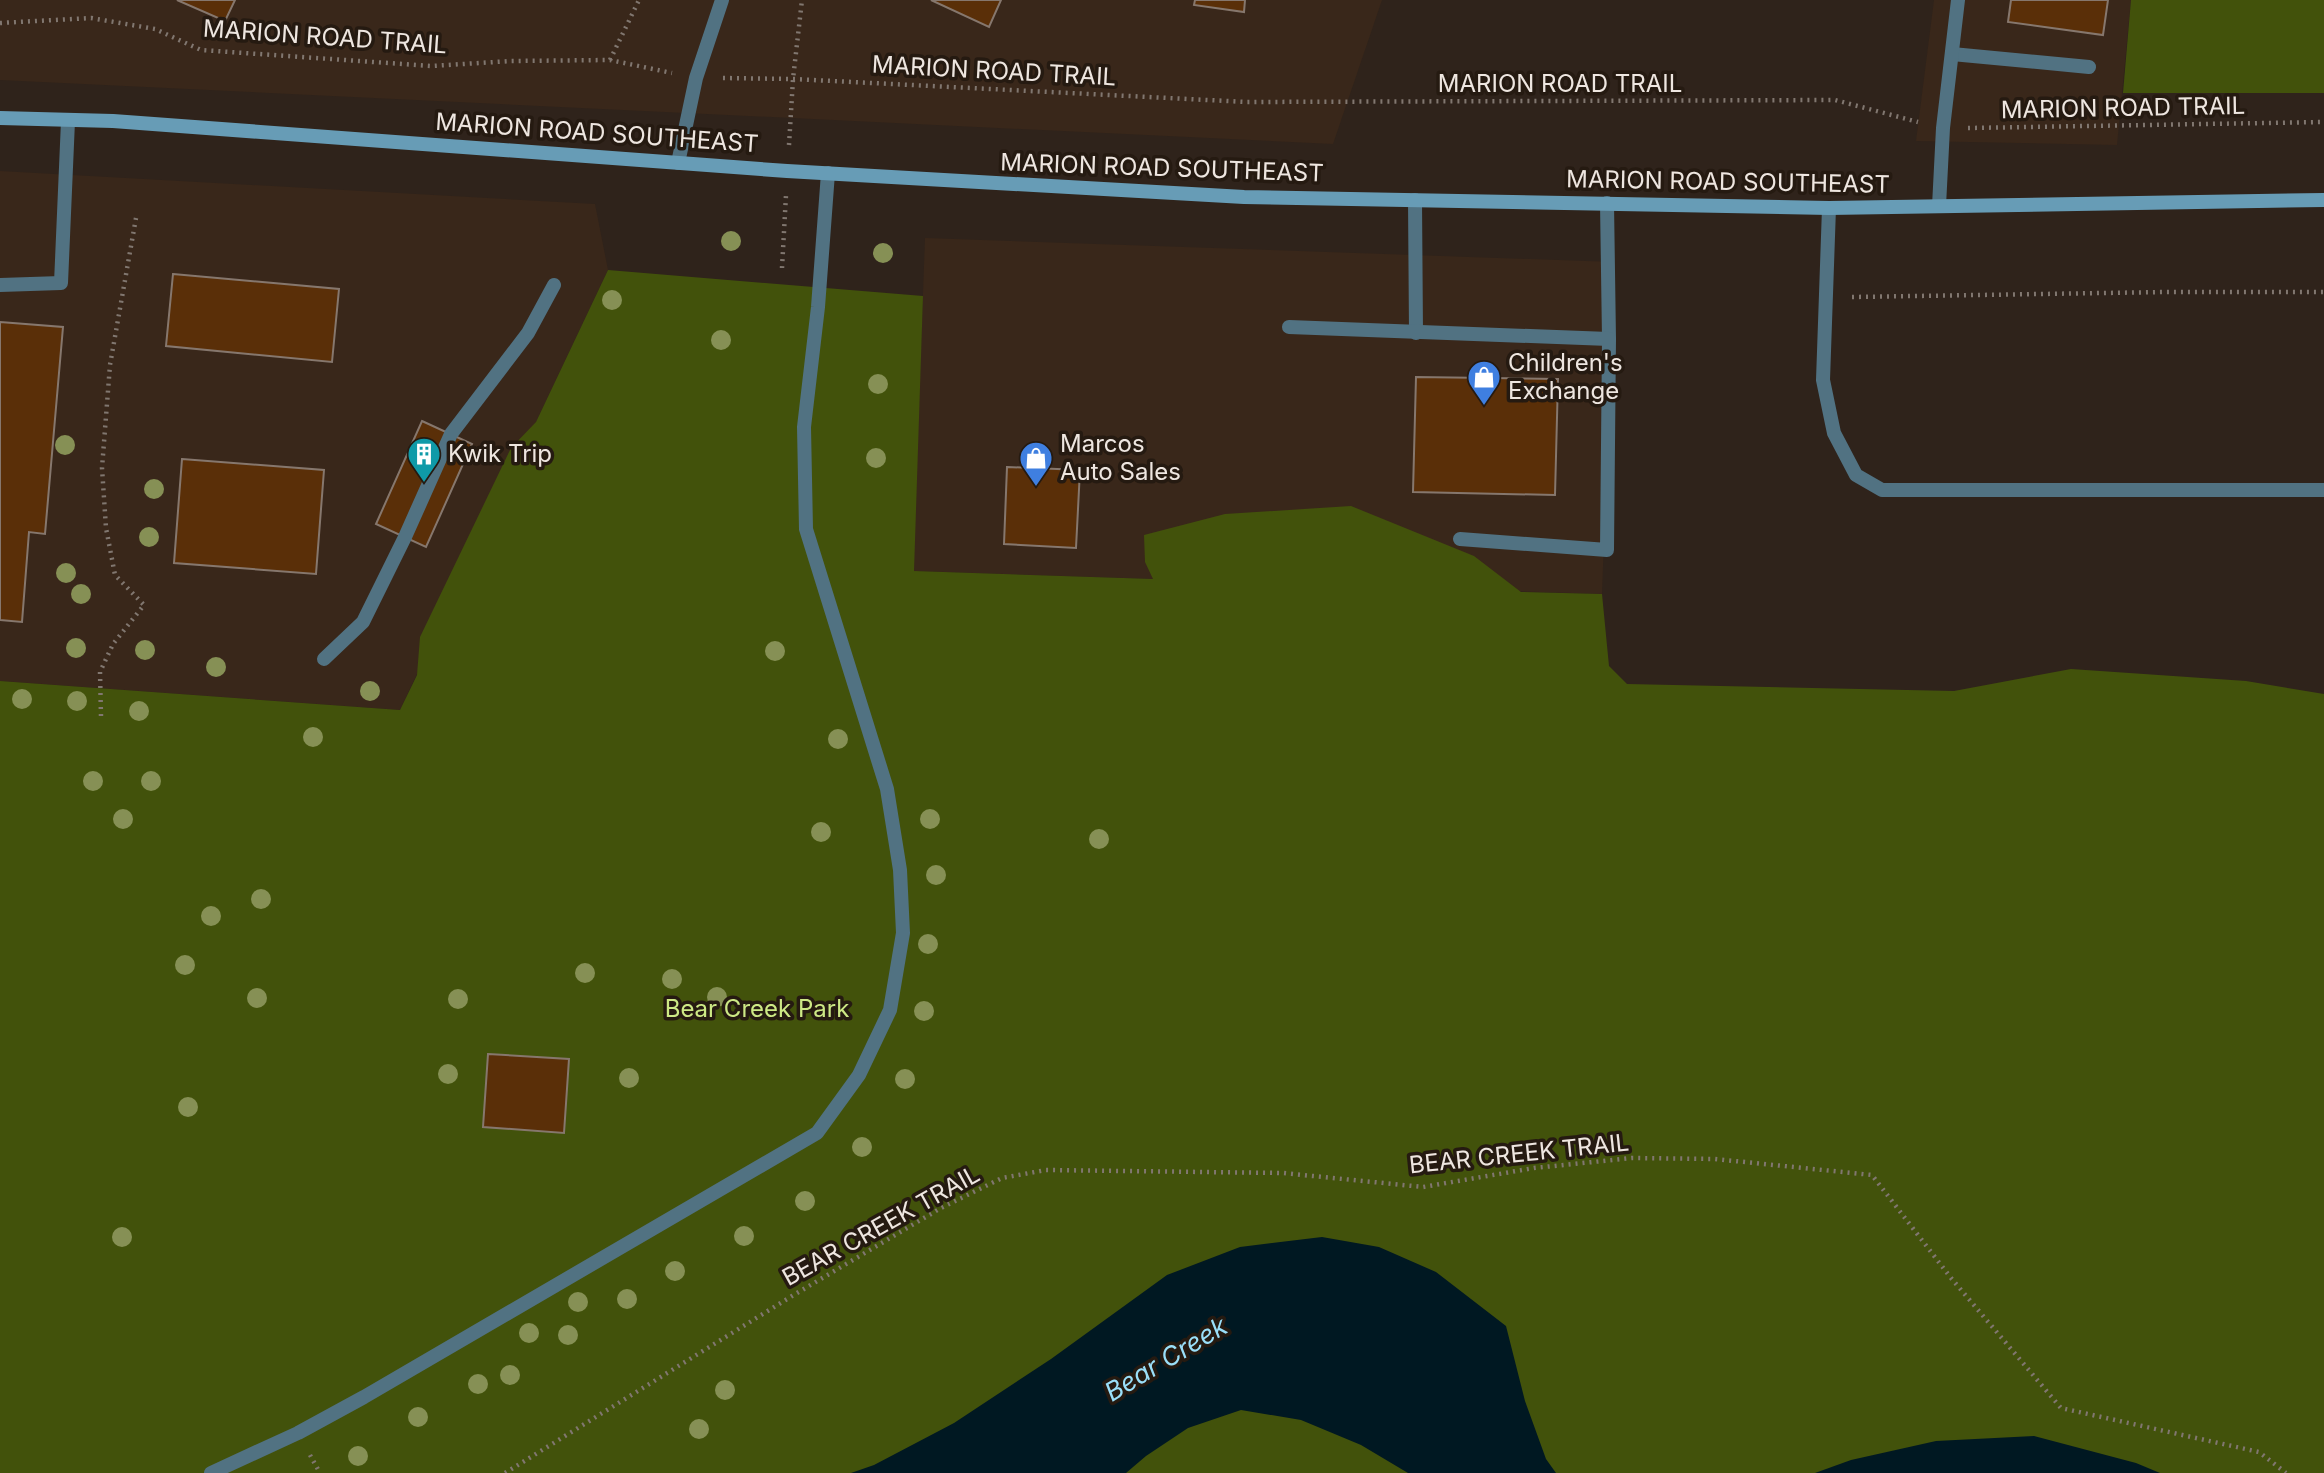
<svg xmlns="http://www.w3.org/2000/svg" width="2324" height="1473" viewBox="0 0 2324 1473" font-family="Inter,sans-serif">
<rect width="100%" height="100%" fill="#2f231b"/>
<g fill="#39271a">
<polygon points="0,0 1382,0 1333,144 0,80"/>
<polygon points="1934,0 2131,0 2117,145 1916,141"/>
<polygon points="0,171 595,204 608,270 400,710 0,681"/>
<polygon points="925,238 1614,262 1602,594 913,571"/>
</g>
<g fill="#42520b">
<polygon points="2131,0 2324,0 2324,93 2123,93"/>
<polygon points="608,270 923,296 914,571 1153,579 1145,562 1144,535 1225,514 1351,506 1474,556 1521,592 1602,594 1609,666 1627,684 1954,691 2071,669 2246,681 2324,694 2324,1473 0,1473 0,681 400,710 417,675 420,637 511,448 536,422"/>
</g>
<g fill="#001822">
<polygon points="1322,1237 1379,1247 1436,1272 1506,1326 1525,1401 1546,1459 1556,1473 1408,1473 1361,1445 1301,1420 1241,1410 1188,1428 1146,1456 1126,1473 851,1473 874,1465 954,1423 1051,1359 1167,1275 1240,1247"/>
<polygon points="2034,1436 2136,1463 2160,1473 1815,1473 1851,1460 1936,1441"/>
</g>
<g fill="#5a2f08" stroke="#86776d" stroke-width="2">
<polygon points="177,0 235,0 225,21"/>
<polygon points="931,0 1001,0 989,27"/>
<polygon points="1195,0 1245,0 1244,12 1194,5"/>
<polygon points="2011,0 2108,0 2103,35 2008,22"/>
<polygon points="173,274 339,289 332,362 166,346"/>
<polygon points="0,322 63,327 45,534 29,532 22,622 0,620"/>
<polygon points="1416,377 1558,379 1555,495 1413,492"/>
<polygon points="422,421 472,444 426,547 376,524"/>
<polygon points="182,459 324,470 316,574 174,563"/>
<polygon points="1007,467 1080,470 1076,548 1004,544"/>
<polygon points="488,1054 569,1059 564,1133 483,1127"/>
</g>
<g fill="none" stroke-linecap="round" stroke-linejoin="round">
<g stroke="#817770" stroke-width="4.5" stroke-dasharray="2 5" stroke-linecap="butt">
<polyline points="0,23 91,18 155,29 201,50 431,66 511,61 610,60 672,73"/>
<polyline points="610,60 639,0"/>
<polyline points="723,78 793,79 1247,102 1835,100 1918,122"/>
<polyline points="1968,128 2324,122"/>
<polyline points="789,145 793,79 802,0"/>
<polyline points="782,268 786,195"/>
<polyline points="1852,297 2166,292 2324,292"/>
<polyline points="101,716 100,672 113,644 144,605 115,575 106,528 102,468 110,365 136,218"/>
<polyline points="310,1455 320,1473"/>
<polyline points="505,1473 792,1296 941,1208 1002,1178 1046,1170 1283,1173 1423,1187 1534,1168 1632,1158 1715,1159 1872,1175 1951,1278 2061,1408 2259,1452 2286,1473"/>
</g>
<g stroke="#517282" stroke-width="14">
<polyline points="1952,54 2089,67"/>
<polyline points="1415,200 1416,333"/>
<polyline points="1607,203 1609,339"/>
<polyline points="1939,206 1943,128 1958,0"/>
<polyline points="0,285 61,283 68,121"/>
<polyline points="1289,327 1609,339 1607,550 1460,539"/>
<polyline points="324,659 363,622 405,537 451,434 528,333 554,285"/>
<polyline points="211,1473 298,1433 364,1397 817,1133 859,1075 890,1010 903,933 900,870 887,789 806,529 804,427 818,307 828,173"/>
</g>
<polyline stroke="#517282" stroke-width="14" points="1829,208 1823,380 1834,433 1856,475 1882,490 2324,490"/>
<polyline stroke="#517282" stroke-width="14" points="678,163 696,78 722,0"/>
<polyline stroke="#679cb6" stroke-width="14" points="0,118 113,121 787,171 1244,197 1829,208 2324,200"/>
</g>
<g fill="#869055">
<circle cx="731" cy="241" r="10"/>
<circle cx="883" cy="253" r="10"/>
<circle cx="612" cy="300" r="10"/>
<circle cx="721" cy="340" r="10"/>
<circle cx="878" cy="384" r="10"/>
<circle cx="65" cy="445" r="10"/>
<circle cx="876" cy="458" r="10"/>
<circle cx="154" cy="489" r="10"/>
<circle cx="149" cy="537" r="10"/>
<circle cx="66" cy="573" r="10"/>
<circle cx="81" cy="594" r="10"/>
<circle cx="76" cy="648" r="10"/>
<circle cx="145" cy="650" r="10"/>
<circle cx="775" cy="651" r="10"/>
<circle cx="216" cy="667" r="10"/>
<circle cx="370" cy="691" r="10"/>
<circle cx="22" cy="699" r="10"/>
<circle cx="77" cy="701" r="10"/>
<circle cx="139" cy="711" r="10"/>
<circle cx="313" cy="737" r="10"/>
<circle cx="838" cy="739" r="10"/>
<circle cx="93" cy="781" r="10"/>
<circle cx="151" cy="781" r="10"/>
<circle cx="123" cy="819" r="10"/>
<circle cx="930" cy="819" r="10"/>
<circle cx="821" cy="832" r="10"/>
<circle cx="1099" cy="839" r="10"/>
<circle cx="936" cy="875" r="10"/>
<circle cx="261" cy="899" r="10"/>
<circle cx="211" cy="916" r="10"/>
<circle cx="928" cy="944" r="10"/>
<circle cx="185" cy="965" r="10"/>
<circle cx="585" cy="973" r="10"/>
<circle cx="672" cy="979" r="10"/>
<circle cx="717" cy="997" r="10"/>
<circle cx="257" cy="998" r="10"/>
<circle cx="458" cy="999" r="10"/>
<circle cx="924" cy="1011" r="10"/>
<circle cx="448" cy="1074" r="10"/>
<circle cx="629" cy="1078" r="10"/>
<circle cx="905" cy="1079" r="10"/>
<circle cx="188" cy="1107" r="10"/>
<circle cx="862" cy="1147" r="10"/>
<circle cx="805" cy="1201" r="10"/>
<circle cx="744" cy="1236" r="10"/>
<circle cx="122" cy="1237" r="10"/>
<circle cx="675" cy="1271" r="10"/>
<circle cx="627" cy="1299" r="10"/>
<circle cx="578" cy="1302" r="10"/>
<circle cx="529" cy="1333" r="10"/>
<circle cx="568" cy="1335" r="10"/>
<circle cx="510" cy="1375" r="10"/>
<circle cx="478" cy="1384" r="10"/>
<circle cx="725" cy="1390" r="10"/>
<circle cx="418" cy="1417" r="10"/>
<circle cx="699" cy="1429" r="10"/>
<circle cx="358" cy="1456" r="10"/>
</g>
<defs>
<symbol id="shop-pin" viewBox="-11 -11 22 30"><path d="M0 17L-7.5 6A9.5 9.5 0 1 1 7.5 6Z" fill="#3f7fe0" stroke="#251a11"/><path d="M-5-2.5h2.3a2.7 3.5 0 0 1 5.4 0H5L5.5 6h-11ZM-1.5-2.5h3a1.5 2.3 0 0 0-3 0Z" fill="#fff"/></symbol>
<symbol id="building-pin" viewBox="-11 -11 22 30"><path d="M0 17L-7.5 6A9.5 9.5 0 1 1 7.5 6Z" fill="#0f9aa8" stroke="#251a11"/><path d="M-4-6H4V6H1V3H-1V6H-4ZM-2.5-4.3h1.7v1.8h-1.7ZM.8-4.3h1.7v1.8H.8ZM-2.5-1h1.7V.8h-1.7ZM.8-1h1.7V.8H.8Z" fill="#fff"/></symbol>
</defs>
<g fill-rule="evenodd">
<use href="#shop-pin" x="1465" y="358" width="38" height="52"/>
<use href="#building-pin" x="405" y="435" width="38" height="52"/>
<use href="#shop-pin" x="1017" y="439" width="38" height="52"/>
</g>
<g text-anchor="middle" stroke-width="7" stroke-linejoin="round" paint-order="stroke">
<g font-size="24" fill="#eee6e0" stroke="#251a11">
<text transform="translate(325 37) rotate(4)" y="8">MARION ROAD TRAIL</text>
<text transform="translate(994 71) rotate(3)" y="8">MARION ROAD TRAIL</text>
<text x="1560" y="92">MARION ROAD TRAIL</text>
<text transform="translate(2123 108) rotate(-1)" y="8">MARION ROAD TRAIL</text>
<text transform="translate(597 133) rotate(4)" y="8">MARION ROAD SOUTHEAST</text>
<text transform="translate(1162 168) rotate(2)" y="8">MARION ROAD SOUTHEAST</text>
<text transform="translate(1728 182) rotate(1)" y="8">MARION ROAD SOUTHEAST</text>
<text transform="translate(1519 1154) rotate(-6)" y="8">BEAR CREEK TRAIL</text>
<text transform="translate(881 1226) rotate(-29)" y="8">BEAR CREEK TRAIL</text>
</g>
<g font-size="24" fill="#eee6e0" stroke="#251a11" text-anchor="start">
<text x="1508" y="371">Children's<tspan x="1508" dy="28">Exchange</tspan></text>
<text x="1060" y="452">Marcos<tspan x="1060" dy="28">Auto Sales</tspan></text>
<text x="448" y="462">Kwik Trip</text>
</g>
<g font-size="24" fill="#cde985" stroke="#251a11">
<text x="757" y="1017">Bear Creek Park</text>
</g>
<g font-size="26" font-style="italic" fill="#9adff9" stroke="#251a11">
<text transform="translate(1166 1359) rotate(-31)" y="9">Bear Creek</text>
</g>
</g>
</svg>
